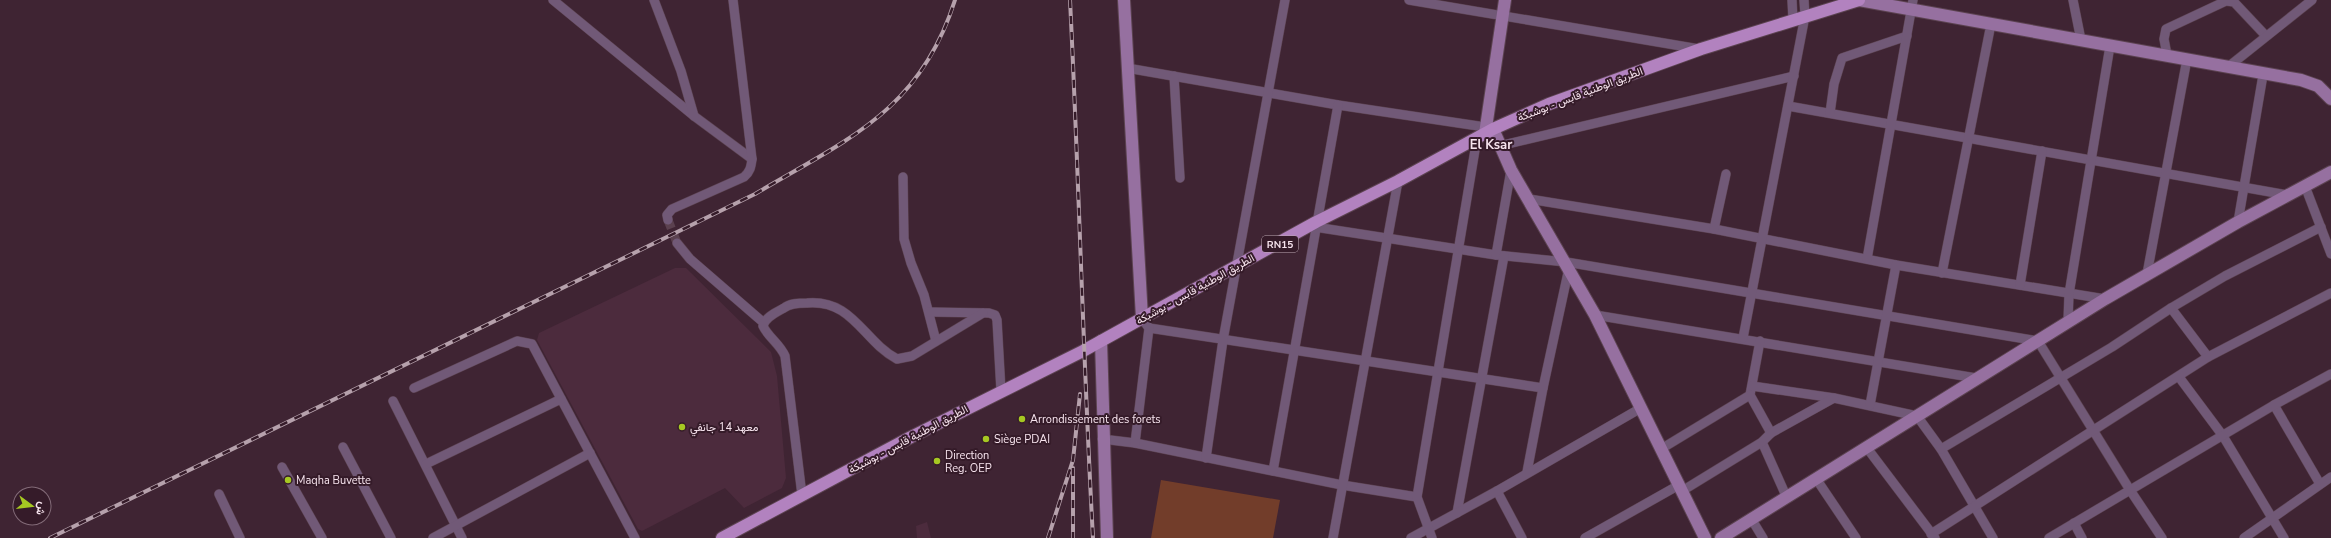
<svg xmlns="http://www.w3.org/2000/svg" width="2331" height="538" viewBox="0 0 2331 538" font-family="'Nunito Sans',Vazirmatn,sans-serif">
<rect width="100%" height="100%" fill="#3f2433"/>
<g fill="#4c2b3d">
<polygon points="675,268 686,268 771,352 777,376 786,478 782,488 744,508 725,488 642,531 638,529 537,340 539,333"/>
<polygon points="927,522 931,538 917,538 916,526"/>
</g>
<polygon fill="#723d2a" points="1161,480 1280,500 1273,538 1151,538"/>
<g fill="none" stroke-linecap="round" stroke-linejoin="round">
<polyline stroke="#5b414f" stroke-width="9" stroke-dasharray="9 4.5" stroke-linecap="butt" points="668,220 677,243"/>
<defs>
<g id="street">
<polyline points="553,0 694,116 752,159"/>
<polyline points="654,0 681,71 694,116"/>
<polyline points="1409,0 1699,49"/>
<polyline points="1792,0 1793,20"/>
<polyline points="2073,0 2081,40"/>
<polyline points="2167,55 2164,39 2166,29 2226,1 2234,2 2266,36"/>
<polyline points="2228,67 2312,0"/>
<polyline points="1127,68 1338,105 1485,127"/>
<polyline points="1174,76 1180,178"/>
<polyline points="1788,106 2287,195"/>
<polyline points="1830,113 1834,84 1842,58 1907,36"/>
<polyline points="1499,146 1794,76"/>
<polyline points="903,177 904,239 911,263 924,295 936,341"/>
<polyline points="2305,186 2331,254"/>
<polyline points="1529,199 1714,229 1896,265 2105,299"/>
<path d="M668 220 667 215 672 209 744 177C750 172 751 167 752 159L733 0"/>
<polyline points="2238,222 2263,75"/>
<polyline points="1315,227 1496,255 1566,262 2038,341 2130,490 2162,538"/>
<polyline points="1714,229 1726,174"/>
<polyline points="677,243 690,259 764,323"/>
<polyline points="1496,255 1511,170"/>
<polyline points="1867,259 1913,0"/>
<polyline points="1942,273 1991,24"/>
<polyline points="2147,274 2187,59"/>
<polyline points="2020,285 2042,151"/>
<polyline points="2171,308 2208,357"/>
<polyline points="929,312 989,313 995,315 997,320 1001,391"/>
<polyline points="1595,315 1976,378"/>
<polyline points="2068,321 2069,294 2110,46"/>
<polyline points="1149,328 1543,388"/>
<polyline points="1743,338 1805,16 1804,0"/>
<polyline points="1760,341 1750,395 1771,433"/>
<polyline points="2179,377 2223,436 2284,538"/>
<polyline points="1752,386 1834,398 1917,416 1941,449 1993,538"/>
<polyline points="414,388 517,341 532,344 635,538"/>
<polyline points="393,401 462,538"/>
<polyline points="1870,405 1896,265"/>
<polyline points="2274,405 2320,484"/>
<polyline points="1102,439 1135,443 1342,485 1417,497"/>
<polyline points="1762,442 1787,498"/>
<polyline points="1135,443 1149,328 1146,324"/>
<polyline points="343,447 391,538"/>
<polyline points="1867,448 1935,538"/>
<polyline points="1661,449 1750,395"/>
<polyline points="1941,449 2112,347 2171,308 2225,276 2321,227"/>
<polyline points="1206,458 1223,340 1285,0"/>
<polyline points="426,464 561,399"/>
<polyline points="282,467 322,538"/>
<polyline points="1273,471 1338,105"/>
<polyline points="1527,472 1543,388 1569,268"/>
<polyline points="1817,480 1856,538"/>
<polyline points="1497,491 1522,538"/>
<polyline points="1682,491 1762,442 1771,433 1834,398"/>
<polyline points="219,494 240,538"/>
<path d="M802 495 785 356C780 344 768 337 763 326 765 317 777 312 784 308 790 303 799 303 807 303 853 299 863 341 897 359L912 356 983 313"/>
<polyline points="1457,513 1504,256"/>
<polyline points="1752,520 1763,538"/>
<polyline points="2074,523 2082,538"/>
<polyline points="1931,534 2208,357 2331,293"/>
<polyline points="433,538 590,453"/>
<polyline points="1333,538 1398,181"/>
<polyline points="1411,538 1497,491 1641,408"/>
<polyline points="1432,538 1417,497 1477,138"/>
<polyline points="1585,538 1679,485"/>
<polyline points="2049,538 2274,405 2331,374"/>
<polyline points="2244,538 2331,477"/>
</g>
<g id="secondary">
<polyline points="1124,0 1142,318"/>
<polyline points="1859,0 2301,80 2318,86 2331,99"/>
<polyline points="1493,129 1511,170 1595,315 1705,538"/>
<polyline points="1485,134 1505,0"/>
<polyline points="1101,341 1107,538"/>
<polyline points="1721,538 2105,299 2238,222 2331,172"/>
</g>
<polyline id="primary" points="722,538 911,437 1083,351 1316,222 1398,181 1493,129 1549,104 1701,49 1859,0"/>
</defs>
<use href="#street" stroke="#5c4351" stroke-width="10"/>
<use href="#secondary" stroke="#5c4351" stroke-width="14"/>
<use href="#primary" stroke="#5c4351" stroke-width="14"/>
<use href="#street" stroke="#715977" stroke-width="9"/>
<use href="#secondary" stroke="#9670a0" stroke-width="12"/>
<use href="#primary" stroke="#b282bf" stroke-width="12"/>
<defs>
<g id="rail">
<path d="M1070 0C1079 179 1083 359 1093 538"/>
<polyline points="1073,468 1073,538"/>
<path d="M50 538 755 194C848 139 920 111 955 0"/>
<polyline points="1048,538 1073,460 1080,394"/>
</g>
</defs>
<use href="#rail" stroke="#b6a1ac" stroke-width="4"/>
<use href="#rail" stroke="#351b29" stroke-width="2.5" stroke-dasharray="8" stroke-linecap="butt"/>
</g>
<g fill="#a6c822" stroke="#351b29" stroke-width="1.5">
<circle cx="1022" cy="419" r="4"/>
<circle cx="682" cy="427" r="4"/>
<circle cx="986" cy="439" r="4"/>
<circle cx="937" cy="461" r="4"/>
<circle cx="288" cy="480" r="4"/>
</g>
<g text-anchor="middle" stroke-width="4" stroke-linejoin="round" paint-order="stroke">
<rect fill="#351b29" stroke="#bda8b3" stroke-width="1" x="1262" y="236" width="36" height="16" rx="3"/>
<g font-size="10" font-weight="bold" fill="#f7e4ee">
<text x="1280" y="248">RN15</text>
</g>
<g font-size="11" fill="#f7e4ee" stroke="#351b29">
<text transform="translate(1580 94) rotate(-21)" y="4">الطريق الوطنية قابس - بوشبكة</text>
<text transform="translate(1195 289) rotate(-29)" y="4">الطريق الوطنية قابس - بوشبكة</text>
<text transform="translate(908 439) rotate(-28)" y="4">الطريق الوطنية قابس - بوشبكة</text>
</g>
<g font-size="11" fill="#f7e4ee" stroke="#351b29" text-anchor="start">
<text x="1030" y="423">Arrondissement des forets</text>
<text x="690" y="431">معهد 14 جانفي</text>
<text x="994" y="443">Siège PDAI</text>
<text x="945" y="459">Direction<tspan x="945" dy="13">Reg. OEP</tspan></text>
<text x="296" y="484">Maqha Buvette</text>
</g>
<g font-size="13" font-weight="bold" fill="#f7e4ee" stroke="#351b29">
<text x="1491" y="149">El Ksar</text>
</g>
</g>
<g transform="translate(32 506) rotate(105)"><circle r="19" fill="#351b29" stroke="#836b78"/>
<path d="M0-3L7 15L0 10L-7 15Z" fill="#a6c822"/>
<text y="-6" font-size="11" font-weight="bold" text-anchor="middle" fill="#f7e4ee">ش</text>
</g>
</svg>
